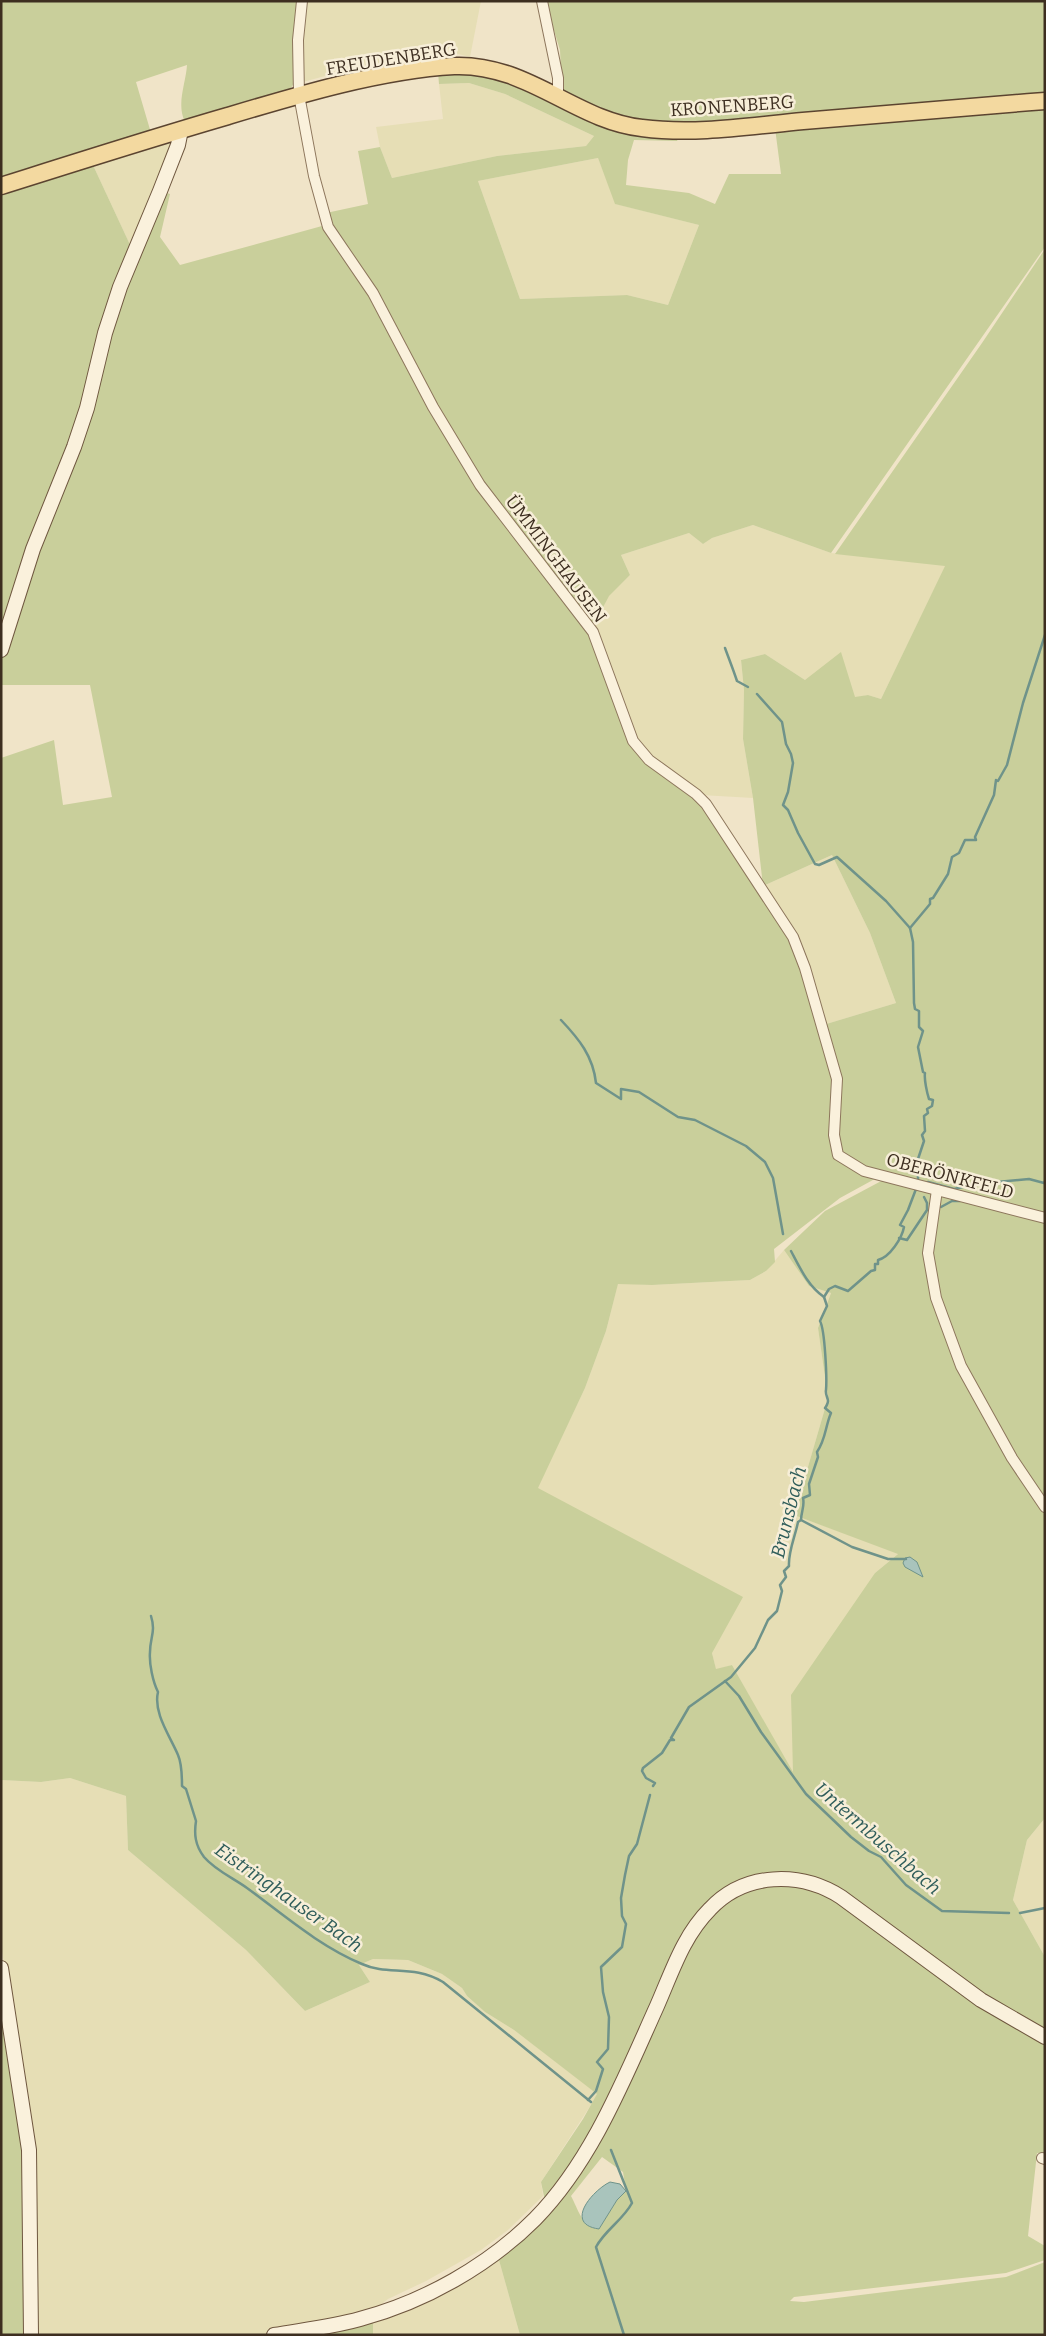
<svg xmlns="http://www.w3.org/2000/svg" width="1046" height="2336" viewBox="0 0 1046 2336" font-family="Bitter,serif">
<rect width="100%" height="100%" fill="#f0e4c8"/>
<g fill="#e6deb5">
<polygon points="305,1 481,1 470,57 458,54 418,59 336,73 303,82 300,41"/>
<polygon points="469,83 505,94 594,136 586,146 497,156 392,178 380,147 376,127 443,119 439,84"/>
<polygon points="169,139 172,142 132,249 92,163"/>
<polygon points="598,158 616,204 699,225 668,305 627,295 520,299 478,181"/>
<polygon points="753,525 831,553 946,565 881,699 868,695 855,698 805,680 765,654 741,660 744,690 743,739 753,798 701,795 643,754 592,628 608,596 630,575 621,555 689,533 703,544 712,538"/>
<polygon points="832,855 870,933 896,1003 823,1025 763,886"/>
<polygon points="784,1250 809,1286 831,1293 818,1328 828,1398 794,1515 899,1553 875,1573 793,1774 732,1665 716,1670 712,1653 537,1488 585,1388 606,1331 618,1283 652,1285 750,1280 766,1271"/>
<polygon points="70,1778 126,1796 128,1850 246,1950 305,2011 370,1982 359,1965 373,1959 408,1960 442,1974 462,1988 467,1996 485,2012 514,2030 598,2094 541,2182 543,2196 508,2230 481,2250 426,2281 388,2299 374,2310 335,2324 260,2335 34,2335 10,2003 1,1945 1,1780 41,1782"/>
<polygon points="1045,1818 1045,1957 1013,1900 1027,1840"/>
<polygon points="497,2253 520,2335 373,2335 373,2317"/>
</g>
<g fill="#c9cf9b" fill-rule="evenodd">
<path d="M1 1H297L294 83 289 91 185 122C176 104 186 83 187 65L136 82 151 133 1 181Z"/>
<polygon points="545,1 1045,1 1045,94 679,125 620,118 565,93 562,88 560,50"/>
<path d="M479 71C527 83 568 110 614 127 634 134 657 134 679 137L677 141 634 140 628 160 626 185 689 193 715 204 729 174H781L775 128 1045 108V247L831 553 753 525 712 538 703 544 689 533 621 555 630 575 609 596 592 628 571 602 597 640 633 741 649 760 696 794 706 804 793 937 805 968 837 1079 835 1127 838 1079 823 1025 896 1003 870 933 832 855 763 886 753 798 743 739 744 690 741 660 765 654 805 680 841 652 855 697 868 695 881 699 945 566 835 554 982 343 1045 249V1216L890 1175 864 1170 839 1154 835 1131 838 1155 862 1172 882 1175 840 1198 774 1249 775 1262 766 1271 750 1280 652 1285 618 1284 606 1331 585 1388 538 1488 743 1597 712 1653 716 1669 732 1665 793 1772 791 1695 875 1573 898 1554 794 1515 828 1398 818 1328 831 1293 809 1286 784 1250 825 1211 885 1179 934 1192 925 1252 932 1296 958 1367 1011 1459 1045 1511V1818L1027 1840 1013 1900 1045 1957V2035C1004 2011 965 1985 927 1958 895 1936 863 1915 837 1887L834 1893 998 2014 1045 2040V2155L1037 2153 1028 2236 1045 2246V2260L1006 2273 794 2297 790 2301 804 2302 1006 2277 1045 2262V2335H520L497 2253 546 2206 541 2182 583 2119 597 2094 514 2030 485 2012 467 1996 462 1988 442 1974 408 1960 373 1959 359 1965 370 1982 305 2011 246 1950 128 1850 126 1796 70 1778 41 1782 1 1780V758L54 740 63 805 112 797 90 685H1V654L18 592 33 549 74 447 87 408 105 333 120 287 160 191 170 194 160 237 180 265 322 226 326 213 368 204 358 151 380 147 392 178 497 156 586 146 594 136 505 94 469 83 439 84 438 72ZM598 158 615 204 699 225 668 305 627 295 520 299 478 181ZM737 1886 739 1888 710 1908 689 1935 687 1931C701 1913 716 1897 737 1886ZM602 2157 623 2172 626 2191 617 2200 599 2229C582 2227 578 2209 571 2196Z"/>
<polygon points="92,163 132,249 85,408 1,634 1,192"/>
<polygon points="937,1190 1045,1218 1045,1507 961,1366 928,1253"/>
<polygon points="1,2006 22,2101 31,2335 1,2335"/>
<polygon points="373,2317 373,2335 291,2335"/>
</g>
<g fill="#a9c4bc" stroke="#6f938a">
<polygon points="910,1557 917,1562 923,1577 905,1567 903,1563 905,1558"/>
<path d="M610 2182 620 2184 626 2191 617 2200 599 2229C563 2224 593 2190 610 2182Z"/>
</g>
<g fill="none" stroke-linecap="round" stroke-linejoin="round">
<g stroke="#6f938a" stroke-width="2.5">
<path d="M725 648C729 659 733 669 737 681L748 687"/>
<path d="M757 694 782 722 786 744 791 754 793 763 788 792 783 805 788 810 798 833 815 864 819 865 837 857 886 901 910 928 913 942 914 1003 915 1009 919 1011V1027L923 1031 918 1047 923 1072 925 1073C924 1079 927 1093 929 1099L933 1100 932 1106 927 1109 928 1113 924 1116 925 1131 922 1135 924 1141 918 1159V1179"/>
<polyline points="910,928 930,904 930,899 933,898 948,874 952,857 959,853 965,840 976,840 975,837 994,795 996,780 998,781 1007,765 1023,703 1045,635"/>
<path d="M561 1020C579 1039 593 1056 596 1083L621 1099V1089L639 1092 678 1117 695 1120 746 1146 765 1162 773 1178 783 1234"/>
<polyline points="928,1182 954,1189 993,1180 997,1182 1029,1179 1044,1183 1045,1181"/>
<polyline points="941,1207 952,1201 960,1201"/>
<polyline points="899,1238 907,1240 927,1210 927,1203 924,1197"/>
<path d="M791 1251C800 1268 808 1286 824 1297"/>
<polyline points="801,1520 852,1547 888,1559 906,1559"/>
<path d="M151 1616C156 1632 150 1637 150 1652 149 1664 153 1682 158 1692 153 1713 170 1736 178 1755 182 1764 182 1776 182 1786L186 1789 196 1821C194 1834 195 1845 204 1857 215 1870 233 1878 247 1888 284 1915 319 1946 362 1964 388 1976 412 1964 443 1982L591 2102"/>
<polyline points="725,1681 739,1696 761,1732 806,1794 851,1837 869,1851 881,1857 906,1885 942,1911 1009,1913"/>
<path d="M653 1786 655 1783 646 1778 642 1771 643 1768 662 1753 670 1740H674L671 1738 689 1707 731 1677 755 1648 768 1620 777 1611 782 1591 780 1585 786 1577 784 1571 789 1566C788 1552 795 1537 798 1522L801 1520C801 1512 805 1506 803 1498L810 1495 809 1484 818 1457 817 1452C826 1439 825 1427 831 1413L825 1408C826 1407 828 1403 828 1401 828 1398 825 1394 826 1390 827 1378 825 1330 820 1321L827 1306 824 1297 829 1289 835 1286 848 1291 871 1271 875 1270V1264H878V1260C890 1257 902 1238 904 1227L900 1225 908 1210 916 1189"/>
<polyline points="1020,1913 1045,1908"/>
<polyline points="588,2100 596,2091 603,2069 597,2062 608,2049 609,2017 603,1992 601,1967 622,1947 626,1924 622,1916 621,1898 625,1875 629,1856 637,1844 650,1795"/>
<path d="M611 2150 632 2203C623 2220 605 2230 596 2247L624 2335"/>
</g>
<defs>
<g id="street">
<polyline points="302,1 298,40 299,95 314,176 328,227 373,293 433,407 480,485 593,632 633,741 649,760 696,794 706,804 793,937 805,968 837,1079 834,1135 838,1155 864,1171 1045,1218"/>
<polyline points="542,1 558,78 558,96"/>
<polyline points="937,1190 928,1253 936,1298 961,1366 1012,1458 1045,1507"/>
<polyline points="1042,2158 1045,2159"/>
</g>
<g id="secondary">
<polyline points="1,650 33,549 74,447 87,408 105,333 120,287 160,191 178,145 181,130"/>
<polyline points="1,1968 29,2150 31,2335"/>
<path d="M274 2335C303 2330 332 2327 360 2319 424 2302 488 2266 535 2219 592 2161 624 2079 657 2006 672 1972 683 1936 710 1909 745 1872 800 1871 841 1897L981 2000 1045 2037"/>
</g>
<path id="primary" d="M1 186C77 162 152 138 228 116 298 95 381 70 454 66 527 63 576 121 642 128 695 135 750 126 803 121 883 114 964 107 1045 101"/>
</defs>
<use href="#street" stroke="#8d765c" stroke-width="12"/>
<use href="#secondary" stroke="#6f573f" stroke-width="16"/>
<use href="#primary" stroke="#5b4430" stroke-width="19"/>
<use href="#street" stroke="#faf1dc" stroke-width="10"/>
<use href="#secondary" stroke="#faf1dc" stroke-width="14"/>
<use href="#primary" stroke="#f3d9a0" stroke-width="16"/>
</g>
<g text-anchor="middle" stroke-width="5" stroke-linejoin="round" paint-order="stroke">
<g font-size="18" fill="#3d2e20" stroke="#f7eed8">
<text transform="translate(391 59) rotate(-9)" y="6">FREUDENBERG</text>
<text transform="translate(732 106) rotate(-4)" y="6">KRONENBERG</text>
<text transform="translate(556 559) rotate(53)" y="6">ÜMMINGHAUSEN</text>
<text transform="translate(950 1176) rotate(15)" y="6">OBERÖNKFELD</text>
</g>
<g font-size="19" font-style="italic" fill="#2f5d5a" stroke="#f7eed8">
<text transform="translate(788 1512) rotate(-76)" y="7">Brunsbach</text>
<text transform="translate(878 1838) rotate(41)" y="7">Untermbuschbach</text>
<text transform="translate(289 1897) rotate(35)" y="7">Eistringhauser Bach</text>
</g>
</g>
<rect width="1046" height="2336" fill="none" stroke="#3d2e20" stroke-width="5"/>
</svg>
